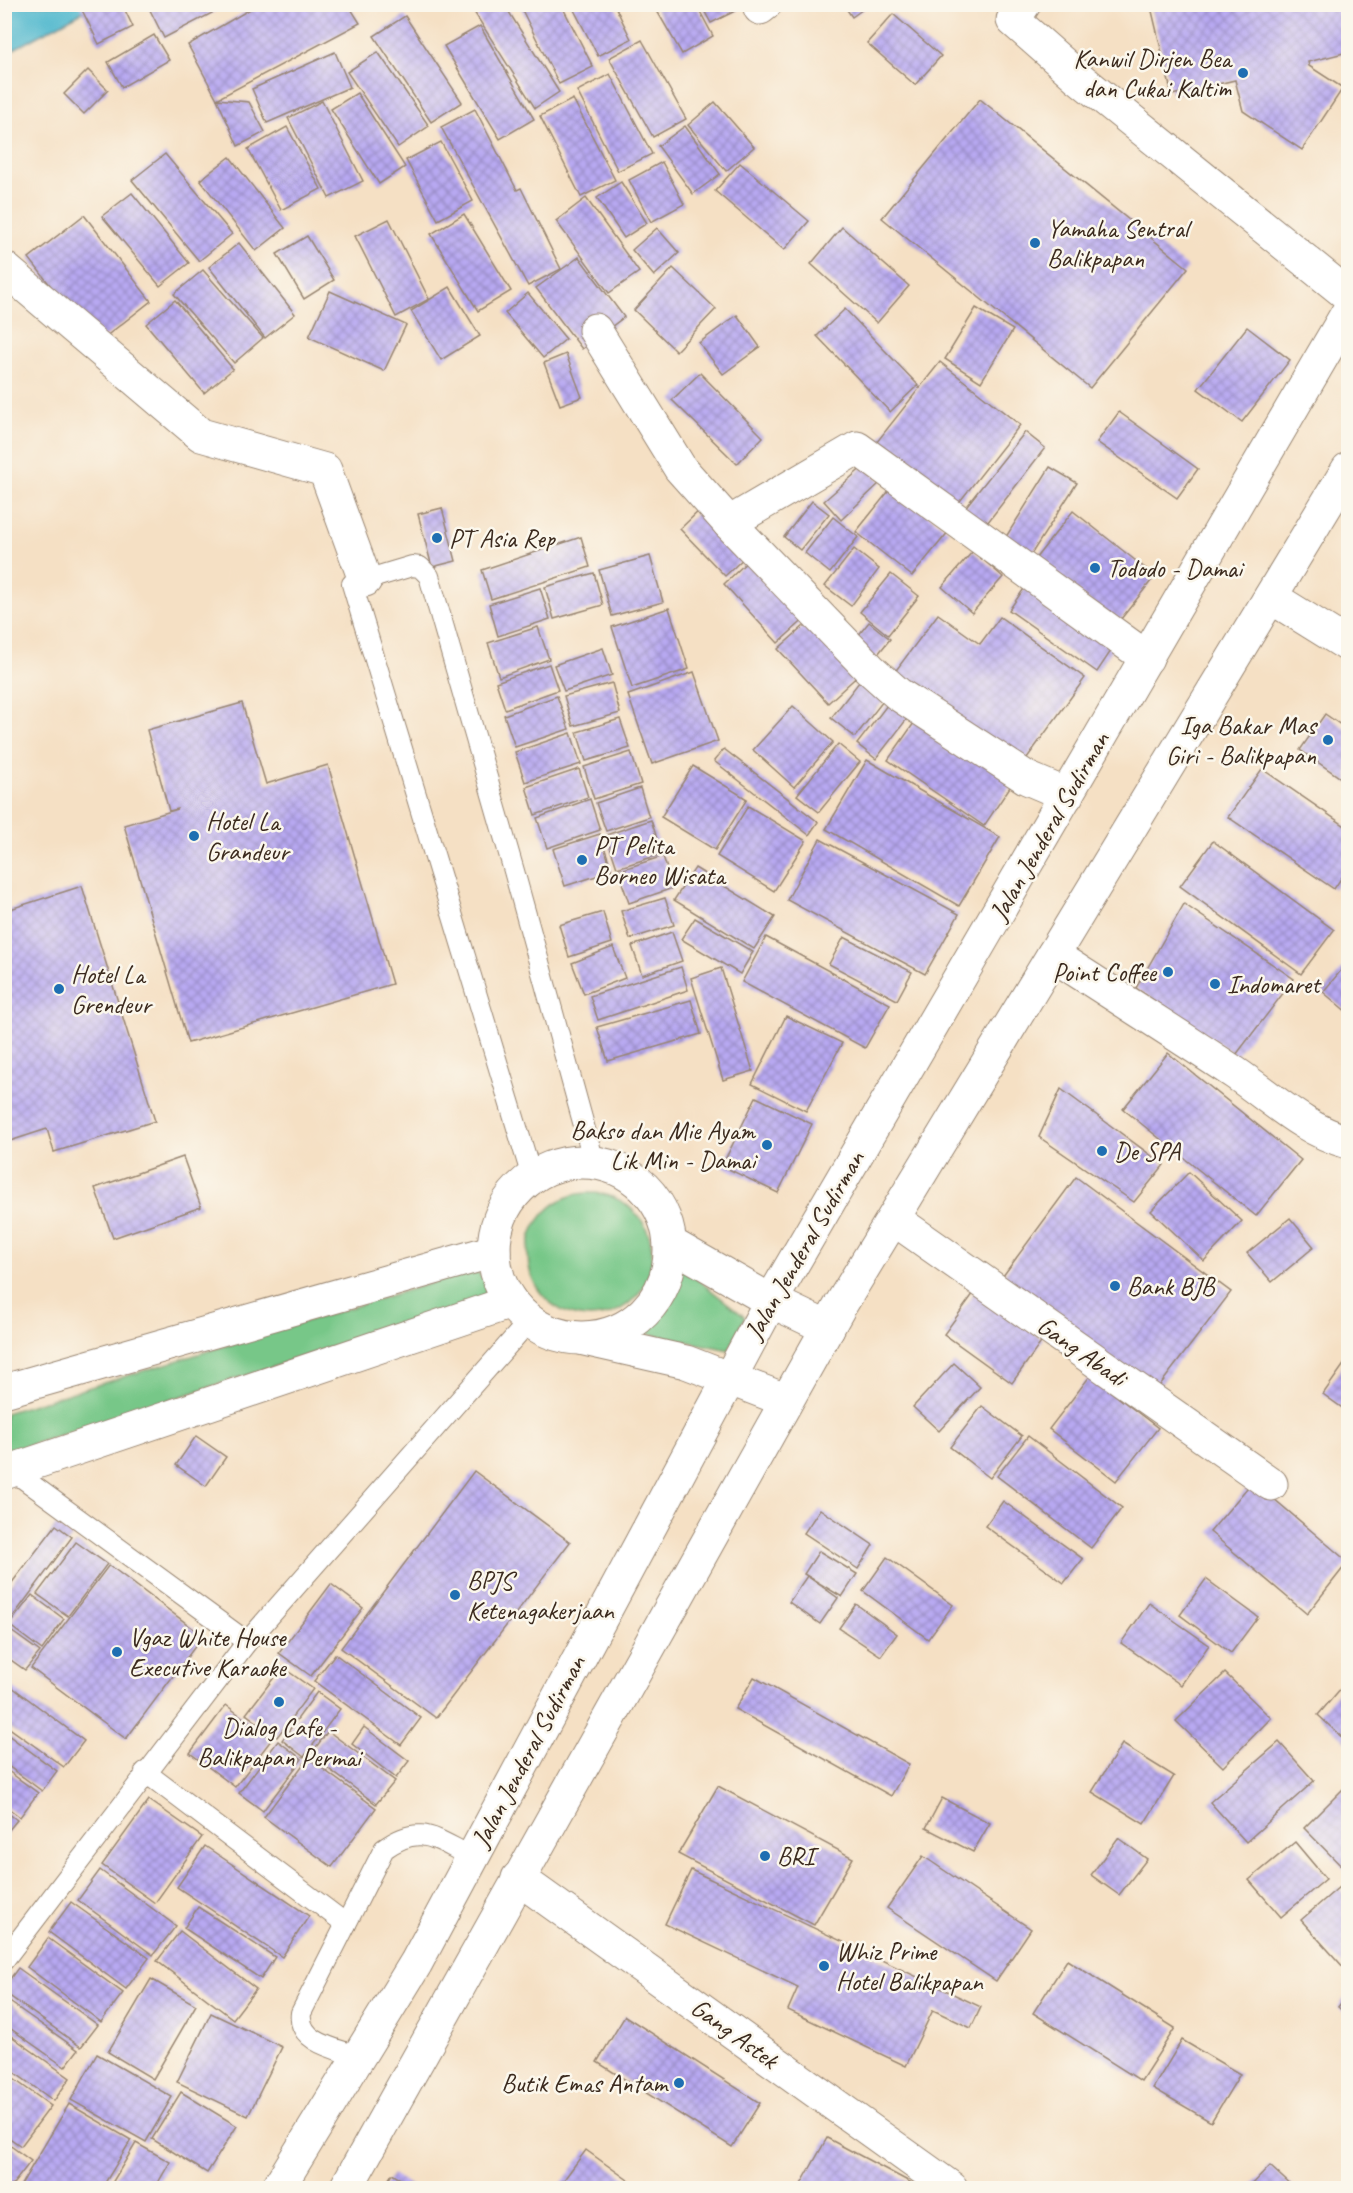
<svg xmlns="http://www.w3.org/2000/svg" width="1353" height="2193" viewBox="0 0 1353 2193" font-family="Caveat,sans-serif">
<defs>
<pattern id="building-cross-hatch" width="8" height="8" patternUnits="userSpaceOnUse" patternTransform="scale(1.5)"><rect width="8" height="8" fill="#b8a9f2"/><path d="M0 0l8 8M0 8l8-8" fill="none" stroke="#978ac3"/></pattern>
</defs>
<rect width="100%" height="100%" fill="#fbf7ec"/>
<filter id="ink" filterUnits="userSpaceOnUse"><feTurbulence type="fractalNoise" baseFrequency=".0167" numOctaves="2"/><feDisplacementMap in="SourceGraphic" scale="12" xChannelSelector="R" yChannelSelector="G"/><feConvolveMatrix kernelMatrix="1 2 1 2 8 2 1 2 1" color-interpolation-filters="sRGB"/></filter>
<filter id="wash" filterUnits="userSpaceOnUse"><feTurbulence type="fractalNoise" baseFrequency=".008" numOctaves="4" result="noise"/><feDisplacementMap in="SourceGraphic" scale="24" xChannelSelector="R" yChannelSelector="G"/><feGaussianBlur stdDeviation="1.35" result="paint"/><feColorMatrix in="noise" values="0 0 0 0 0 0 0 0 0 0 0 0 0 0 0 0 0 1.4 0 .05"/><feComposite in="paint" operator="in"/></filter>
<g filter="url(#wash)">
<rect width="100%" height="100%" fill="#f5e0c4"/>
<g fill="#77c788" stroke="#597853" stroke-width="1.5">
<circle cx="590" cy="1255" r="62"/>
<path d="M683 1268 745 1317 729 1350 640 1332C669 1312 673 1302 683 1268Z"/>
<polygon points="477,1272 484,1279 486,1292 481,1300 5,1453 5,1413 461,1274"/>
</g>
<polygon fill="#50b8ce" stroke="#467176" stroke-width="1.5" points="5,5 95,5 5,54"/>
<g id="blocks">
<g fill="url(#building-cross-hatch)">
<polygon points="79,4 122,4 133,27 99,44"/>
<polygon points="147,4 213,4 216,11 164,38"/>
<polygon points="259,4 348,4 360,23 217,99 188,45"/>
<polygon points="469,4 504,4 559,92 535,108"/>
<polygon points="519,4 561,4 593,67 559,84"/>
<polygon points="571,4 614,4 631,39 598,56"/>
<polygon points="653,4 696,4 713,36 682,54"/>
<polygon points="843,4 870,4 852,17"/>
<polygon points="1161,4 1348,4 1348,52 1308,62 1309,66 1343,88 1302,150 1243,111 1235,80 1172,95 1151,7"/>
<polygon points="701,5 744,5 745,6 711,23"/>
<polygon points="893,14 941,56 915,85 867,43"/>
<polygon points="405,16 462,102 431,122 374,36"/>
<polygon points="480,26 534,119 500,139 444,46"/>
<polygon points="154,35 169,60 122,87 108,62"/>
<polygon points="642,40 686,119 653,137 609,58"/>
<polygon points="335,52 350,87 267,123 252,89"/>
<polygon points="378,52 429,126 398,147 347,72"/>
<polygon points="88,70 108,90 84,114 64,94"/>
<polygon points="610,74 652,154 618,171 577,91"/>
<polygon points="357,93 405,167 379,184 331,109"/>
<polygon points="217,99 249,102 265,132 238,146"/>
<polygon points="573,99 615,180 581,197 540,116"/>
<polygon points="980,99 1188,268 1090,388 882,218"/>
<polygon points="322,101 363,181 329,198 288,118"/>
<polygon points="715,102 754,147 726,171 688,125"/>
<polygon points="475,109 517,190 521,188 561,269 528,286 441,127"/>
<polygon points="685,126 720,174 693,194 658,146"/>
<polygon points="287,127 321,189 281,210 248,149"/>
<polygon points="441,142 473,201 438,220 406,160"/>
<polygon points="165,154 232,234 199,261 132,180"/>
<polygon points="230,157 285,228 256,251 200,180"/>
<polygon points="662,162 684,204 651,222 629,180"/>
<polygon points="740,163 809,221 784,250 715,191"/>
<polygon points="621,182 647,223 624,238 597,198"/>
<polygon points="132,193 189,263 160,286 102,216"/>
<polygon points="586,198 639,272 609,293 556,221"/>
<polygon points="464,214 511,291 478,311 431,234"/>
<polygon points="84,215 151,301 96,344 29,258"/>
<polygon points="389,219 429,299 396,317 355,236"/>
<polygon points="842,227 909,286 877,323 811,264"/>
<polygon points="657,228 679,253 654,276 632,250"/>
<polygon points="307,236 334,280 304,299 277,254"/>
<polygon points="239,243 295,314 265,338 209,267"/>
<polygon points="579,257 624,317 582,349 536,288"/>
<polygon points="673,268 716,309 676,351 634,310"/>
<polygon points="203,270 263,338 234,363 174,294"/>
<polygon points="450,287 480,336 441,360 411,311"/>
<polygon points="330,291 406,325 384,371 309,337"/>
<polygon points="528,293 566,339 543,358 505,313"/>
<polygon points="175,300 233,369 204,393 146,324"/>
<polygon points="976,308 1013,330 981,382 945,359"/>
<polygon points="845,309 918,385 890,412 817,336"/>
<polygon points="737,315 760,347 723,374 699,343"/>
<polygon points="1247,327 1290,360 1242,422 1198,389"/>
<polygon points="566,354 582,397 560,405 544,363"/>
<polygon points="940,362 1020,425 957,505 876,443"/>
<polygon points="700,373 763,437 737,464 672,400"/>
<polygon points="1119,412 1198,469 1177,498 1097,442"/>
<polygon points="1025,432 1045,448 981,531 960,514"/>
<polygon points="865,465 881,482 841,520 824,501"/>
<polygon points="1050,467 1077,483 1030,556 1004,540"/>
<polygon points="892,487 949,531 912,576 856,532"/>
<polygon points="812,501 829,514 800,550 784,537"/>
<polygon points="703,507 748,554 725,576 680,529"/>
<polygon points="442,508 456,561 432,567 418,514"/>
<polygon points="1073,511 1155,576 1117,624 1035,559"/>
<polygon points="833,517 858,537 830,573 805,553"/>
<polygon points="581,537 590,567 491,599 482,570"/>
<polygon points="854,549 879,569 851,606 825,586"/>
<polygon points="973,551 1003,577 972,613 942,587"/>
<polygon points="650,556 663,602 612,616 599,570"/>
<polygon points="753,556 809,615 778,643 724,584"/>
<polygon points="594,573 603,605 554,619 545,587"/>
<polygon points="891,574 919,596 888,635 860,612"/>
<polygon points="1028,583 1115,645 1097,672 1009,610"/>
<polygon points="540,588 550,619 498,636 489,604"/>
<polygon points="669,608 689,669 632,688 612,627"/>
<polygon points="938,614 980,644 1000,617 1085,678 1019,769 891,677"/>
<polygon points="813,618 863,671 828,703 778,649"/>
<polygon points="869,622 890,639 874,659 853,642"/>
<polygon points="538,627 549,659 499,677 488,643"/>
<polygon points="603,648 612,675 564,691 554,665"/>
<polygon points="549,664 558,690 505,709 496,682"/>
<polygon points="694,672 718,741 652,764 628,695"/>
<polygon points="863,677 887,696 855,737 831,718"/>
<polygon points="612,683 620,713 573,726 564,696"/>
<polygon points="557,696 569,729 515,747 504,715"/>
<polygon points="891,700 910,715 876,759 857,744"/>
<polygon points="242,703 266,784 328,765 392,984 188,1043 124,825 178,809 169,811 147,730"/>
<polygon points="793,706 833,742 794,787 753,750"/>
<polygon points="921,713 1016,778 984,826 888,760"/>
<polygon points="1325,714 1348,730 1348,783 1300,750"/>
<polygon points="620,719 630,748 586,761 577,732"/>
<polygon points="571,733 581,764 525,782 515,752"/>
<polygon points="838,744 860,762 819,812 797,795"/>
<polygon points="724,749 818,822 809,835 714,761"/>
<polygon points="631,752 641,784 594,799 584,767"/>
<polygon points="867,760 1000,837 959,906 826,829"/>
<polygon points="693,766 747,799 715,850 661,817"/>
<polygon points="579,769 588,797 535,815 526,787"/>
<polygon points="1262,769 1348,828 1348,868 1334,889 1228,817"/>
<polygon points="640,788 649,817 606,831 596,803"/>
<polygon points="590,799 600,830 547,848 537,818"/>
<polygon points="748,806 806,841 774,891 717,856"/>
<polygon points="651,820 662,854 617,868 606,835"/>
<polygon points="600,834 612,871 565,886 553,849"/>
<polygon points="820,839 959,914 925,974 787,900"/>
<polygon points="1213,841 1334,930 1301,974 1180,886"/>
<polygon points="663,856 673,888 629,903 618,871"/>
<polygon points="695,868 775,917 754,949 674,900"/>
<polygon points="82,886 155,1121 54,1152 47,1129 4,1143 4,911"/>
<polygon points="665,898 674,925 630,939 621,911"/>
<polygon points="1184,904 1294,979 1236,1055 1136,988"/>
<polygon points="603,912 612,943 569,957 559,925"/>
<polygon points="695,918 753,952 740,974 681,939"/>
<polygon points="672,932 682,961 642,975 632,946"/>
<polygon points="766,937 890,1004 865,1048 742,982"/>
<polygon points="844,937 912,972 897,1000 829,964"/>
<polygon points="613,947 625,978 584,994 572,963"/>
<polygon points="1348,962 1348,1013 1323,992"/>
<polygon points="681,967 688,990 598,1020 590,996"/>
<polygon points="721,968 753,1071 723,1080 691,978"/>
<polygon points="691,1000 701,1034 608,1061 597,1027"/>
<polygon points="786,1016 842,1043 806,1111 752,1084"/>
<polygon points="1168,1053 1301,1160 1256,1216 1123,1109"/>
<polygon points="1061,1089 1164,1165 1134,1202 1039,1137"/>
<polygon points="756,1097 812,1124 778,1193 722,1166"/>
<polygon points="183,1157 201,1207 113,1238 95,1188"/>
<polygon points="1189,1172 1242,1221 1204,1261 1151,1211"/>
<polygon points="1076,1177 1231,1292 1154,1393 1000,1280"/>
<polygon points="1290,1218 1314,1247 1272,1282 1247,1253"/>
<polygon points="976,1290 1043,1340 1012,1383 944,1334"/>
<polygon points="954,1363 980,1387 939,1431 913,1407"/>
<polygon points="1345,1363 1348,1365 1348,1412 1323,1394"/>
<polygon points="1090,1376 1158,1428 1116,1481 1049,1429"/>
<polygon points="982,1406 1022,1436 990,1478 950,1447"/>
<polygon points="196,1436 226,1457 206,1486 176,1465"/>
<polygon points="1028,1436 1122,1508 1091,1548 997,1476"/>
<polygon points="474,1471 570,1542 436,1718 341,1648"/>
<polygon points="1253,1481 1348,1562 1307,1614 1210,1532"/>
<polygon points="1003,1501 1083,1559 1064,1583 985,1526"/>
<polygon points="820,1509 873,1545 858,1569 804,1533"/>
<polygon points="56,1525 72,1537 9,1622 4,1618 4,1593"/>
<polygon points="76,1542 107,1564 68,1616 37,1594"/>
<polygon points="819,1551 857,1574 842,1597 804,1574"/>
<polygon points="887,1557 953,1605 928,1639 863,1591"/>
<polygon points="109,1565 203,1636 126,1739 31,1668"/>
<polygon points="807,1576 838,1598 820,1624 789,1602"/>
<polygon points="1206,1579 1258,1617 1231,1653 1180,1615"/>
<polygon points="331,1584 363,1608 311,1676 279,1653"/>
<polygon points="32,1595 64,1619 42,1650 9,1625"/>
<polygon points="1149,1603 1209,1645 1181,1685 1121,1643"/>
<polygon points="856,1604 897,1634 881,1656 839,1628"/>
<polygon points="4,1626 40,1652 25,1670 4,1655"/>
<polygon points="335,1654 421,1718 401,1745 314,1681"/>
<polygon points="282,1667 313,1689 277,1737 246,1714"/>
<polygon points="1225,1673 1271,1718 1223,1767 1176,1721"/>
<polygon points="754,1677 909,1764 891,1796 735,1709"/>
<polygon points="1348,1680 1348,1743 1318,1715"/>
<polygon points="4,1681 84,1741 64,1767 4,1724"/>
<polygon points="317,1692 340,1709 304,1757 282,1740"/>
<polygon points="226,1705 272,1739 235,1787 190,1753"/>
<polygon points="364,1727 409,1761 396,1778 352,1744"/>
<polygon points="328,1731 395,1781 376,1804 310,1755"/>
<polygon points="4,1732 57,1771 42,1791 4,1763"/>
<polygon points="278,1741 302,1759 263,1811 239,1793"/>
<polygon points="1279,1742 1314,1781 1246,1842 1210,1802"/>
<polygon points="1122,1744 1174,1776 1144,1824 1092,1792"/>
<polygon points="308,1758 376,1808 332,1867 264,1817"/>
<polygon points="4,1768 38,1793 20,1817 4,1805"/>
<polygon points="1348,1784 1348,1873 1304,1828"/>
<polygon points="718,1786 853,1858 814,1925 678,1854"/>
<polygon points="942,1798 990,1823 973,1852 926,1828"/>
<polygon points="149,1800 202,1837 155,1903 102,1865"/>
<polygon points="4,1810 17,1820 4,1836"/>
<polygon points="1118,1838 1147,1859 1119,1895 1091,1875"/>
<polygon points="1295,1842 1326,1879 1281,1917 1249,1880"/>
<polygon points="205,1846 309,1916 282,1957 177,1887"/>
<polygon points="923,1856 1031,1929 996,1981 887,1908"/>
<polygon points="100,1870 176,1926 153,1955 78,1900"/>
<polygon points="691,1870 981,2007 971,2028 933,2010 906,2066 788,2010 798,1987 665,1924"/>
<polygon points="1339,1887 1348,1898 1348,1967 1346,1970 1301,1920"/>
<polygon points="71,1902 149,1958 126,1989 49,1932"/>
<polygon points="198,1907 275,1957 261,1979 184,1928"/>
<polygon points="180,1931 256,1989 233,2019 157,1961"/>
<polygon points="48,1938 123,1993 101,2022 27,1967"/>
<polygon points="1067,1960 1175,2028 1141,2081 1033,2013"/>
<polygon points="18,1968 98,2025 81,2047 4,1992 4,1987"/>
<polygon points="151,1979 196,2005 153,2079 108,2052"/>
<polygon points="1348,1994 1348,2016 1338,2007"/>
<polygon points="4,1998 78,2050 65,2067 4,2024"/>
<polygon points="211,2013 282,2047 248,2116 177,2082"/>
<polygon points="625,2016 760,2103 732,2147 597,2062"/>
<polygon points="4,2031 70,2078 54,2101 4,2065"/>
<polygon points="1182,2040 1240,2074 1211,2122 1153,2088"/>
<polygon points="97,2054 172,2097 146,2142 71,2100"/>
<polygon points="4,2072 51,2106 21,2146 4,2134"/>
<polygon points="181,2092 237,2126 207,2173 152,2139"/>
<polygon points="69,2104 131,2140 102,2188 19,2188"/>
<polygon points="827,2138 921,2188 799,2188"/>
<polygon points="4,2141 31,2161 10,2188 4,2188"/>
<polygon points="136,2143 170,2162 155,2188 109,2188"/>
<polygon points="586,2150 639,2188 565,2188 560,2185"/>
<polygon points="1270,2166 1294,2188 1249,2188"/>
<polygon points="392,2174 415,2188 383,2188"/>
</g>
</g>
</g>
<g filter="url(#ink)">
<use href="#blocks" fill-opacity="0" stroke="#988571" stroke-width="1.5"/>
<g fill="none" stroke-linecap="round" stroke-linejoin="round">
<defs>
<g id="service">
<polyline points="532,1177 352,584 412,566 420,567 429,576 514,871 594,1162"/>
<polyline points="13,1471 247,1642"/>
<polyline points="145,1772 346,1924"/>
<polyline points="4,1960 247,1642 529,1321"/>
<path d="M357 2056C336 2049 297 2042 301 2013L384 1849C421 1822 436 1840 472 1857"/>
</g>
<g id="minor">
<polyline points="1024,4 1013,20 1079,78 1348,295"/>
<polyline points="760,8 765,4"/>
<polyline points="4,268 201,435 325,470 365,580"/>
<polyline points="595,330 680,468 729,523 857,448 1147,658"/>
<polyline points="729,523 870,669 898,694 1027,778 1067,795"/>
<polyline points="1271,597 1348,645"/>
<path d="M1053 955C1114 995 1175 1033 1235 1073 1272 1098 1304 1130 1348 1142"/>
<circle cx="582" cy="1250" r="88"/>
<polyline points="894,1219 1271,1484"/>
<polyline points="671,1244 771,1301 828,1328"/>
<polyline points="584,1339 686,1362 785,1400"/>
<polyline points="4,1391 494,1251"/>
<polyline points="4,1473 511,1302"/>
<polyline points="518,1878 951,2188"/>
</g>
<g id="trunk">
<polyline points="278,2188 416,1963 771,1301 1348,312"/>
<polyline points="346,2188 840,1306 1348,469"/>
</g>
</defs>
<use href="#service" stroke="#988571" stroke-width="22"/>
<use href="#minor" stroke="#988571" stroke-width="35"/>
<use href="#trunk" stroke="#988571" stroke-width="35"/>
<use href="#service" stroke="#fff" stroke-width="20"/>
<use href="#minor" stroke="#fff" stroke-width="33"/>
<use href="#trunk" stroke="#fff" stroke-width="33"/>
</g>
</g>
<g fill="#1f6fb2" stroke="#fbf7ec" stroke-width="2">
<circle cx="1243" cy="73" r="6"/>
<circle cx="1035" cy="243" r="6"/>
<circle cx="437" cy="538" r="6"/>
<circle cx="1095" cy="568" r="6"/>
<circle cx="1328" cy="740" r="6"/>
<circle cx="194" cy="836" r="6"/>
<circle cx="582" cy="860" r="6"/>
<circle cx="1168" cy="972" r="6"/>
<circle cx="1215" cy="984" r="6"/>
<circle cx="59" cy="989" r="6"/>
<circle cx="767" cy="1145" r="6"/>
<circle cx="1102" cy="1151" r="6"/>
<circle cx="1115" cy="1286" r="6"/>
<circle cx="455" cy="1595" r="6"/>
<circle cx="117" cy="1652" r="6"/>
<circle cx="279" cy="1702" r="6"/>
<circle cx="765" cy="1856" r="6"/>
<circle cx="824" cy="1966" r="6"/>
<circle cx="679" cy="2083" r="6"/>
</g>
<g text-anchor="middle" stroke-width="5" stroke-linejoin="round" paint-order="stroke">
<g font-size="26" fill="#3b2a1e" stroke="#fbf7ec" text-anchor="start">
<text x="1231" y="67" text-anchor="end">Kanwil Dirjen Bea<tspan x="1231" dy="30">dan Cukai Kaltim</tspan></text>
<text x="1047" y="237">Yamaha Sentral<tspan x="1047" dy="30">Balikpapan</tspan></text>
<text x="449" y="547">PT Asia Rep</text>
<text x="1107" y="577">Tododo - Damai</text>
<text x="1316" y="734" text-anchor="end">Iga Bakar Mas<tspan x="1316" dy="30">Giri - Balikpapan</tspan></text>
<text x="206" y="830">Hotel La<tspan x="206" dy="30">Grandeur</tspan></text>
<text x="594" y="854">PT Pelita<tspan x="594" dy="30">Borneo Wisata</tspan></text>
<text x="1156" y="981" text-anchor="end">Point Coffee</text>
<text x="71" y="983">Hotel La<tspan x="71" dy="30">Grendeur</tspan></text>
<text x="1227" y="993">Indomaret</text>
<text x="755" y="1139" text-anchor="end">Bakso dan Mie Ayam<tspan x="755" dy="30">Lik Min - Damai</tspan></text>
<text x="1114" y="1160">De SPA</text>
<text x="1127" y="1295">Bank BJB</text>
<text x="467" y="1589">BPJS<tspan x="467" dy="30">Ketenagakerjaan</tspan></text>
<text x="129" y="1646">Vgaz White House<tspan x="129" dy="30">Executive Karaoke</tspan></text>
<text x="279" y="1736" text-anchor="middle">Dialog Cafe -<tspan x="279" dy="30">Balikpapan Permai</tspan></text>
<text x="777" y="1865">BRI</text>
<text x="836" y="1960">Whiz Prime<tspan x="836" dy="30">Hotel Balikpapan</tspan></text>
<text x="667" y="2092" text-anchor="end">Butik Emas Antam</text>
</g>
<g font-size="26" fill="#3b2a1e" stroke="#fbf7ec">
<text transform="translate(1049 826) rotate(-60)" y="9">Jalan Jenderal Sudirman</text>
<text transform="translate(804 1245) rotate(-60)" y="9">Jalan Jenderal Sudirman</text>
<text transform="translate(1082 1351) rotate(35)" y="9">Gang Abadi</text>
<text transform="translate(528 1751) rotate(-62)" y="9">Jalan Jenderal Sudirman</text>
<text transform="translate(735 2033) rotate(36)" y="9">Gang Astek</text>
</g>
</g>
<rect width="1353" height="2193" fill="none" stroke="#fbf7ec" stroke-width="24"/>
</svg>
